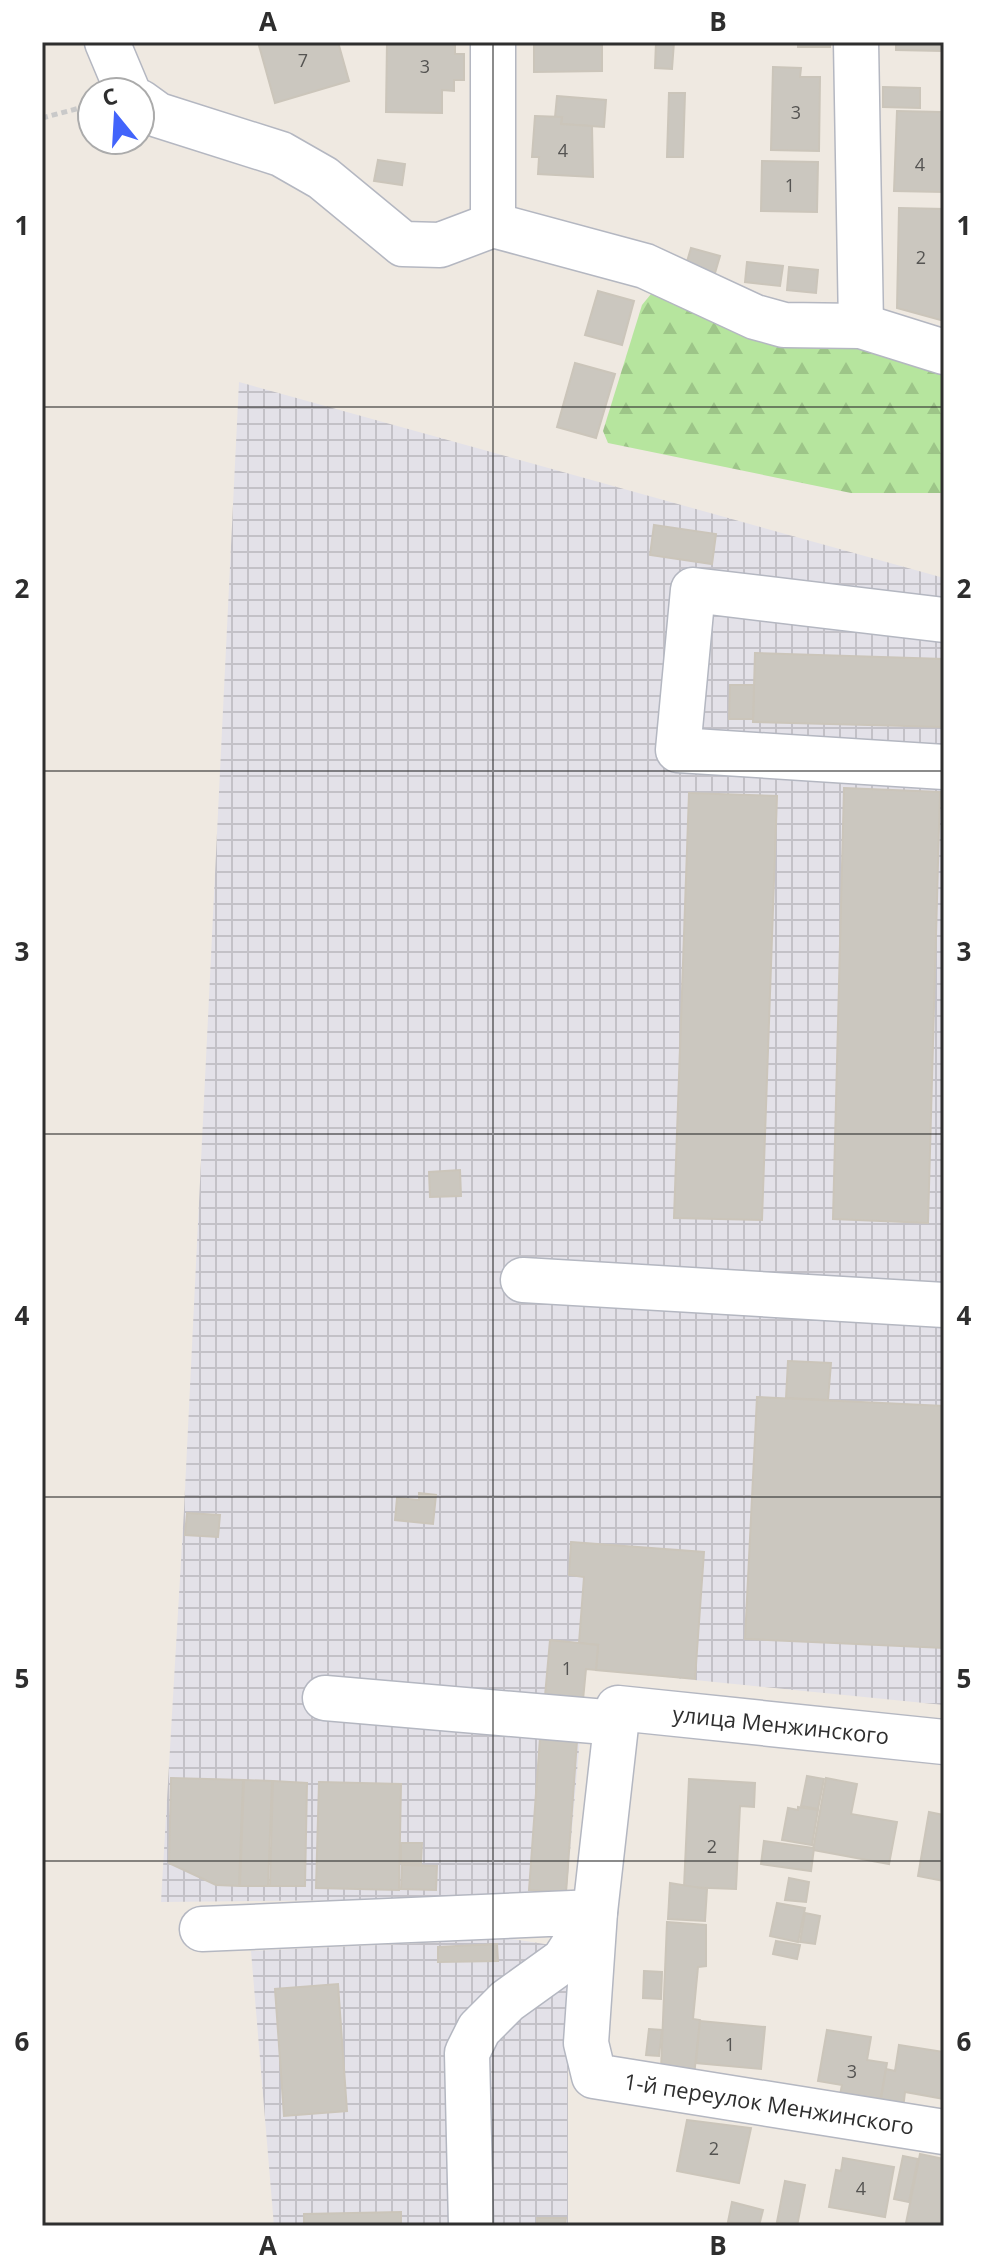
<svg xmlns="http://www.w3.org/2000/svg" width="986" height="2268" viewBox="0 0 986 2268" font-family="'Open Sans',sans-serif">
<defs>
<pattern id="industrial-grid" width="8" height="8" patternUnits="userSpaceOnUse" patternTransform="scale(2)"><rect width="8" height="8" fill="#e3e1e8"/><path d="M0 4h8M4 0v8" fill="none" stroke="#c3c1c7"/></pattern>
<pattern id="forest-firs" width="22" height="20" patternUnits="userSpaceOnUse" patternTransform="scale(2)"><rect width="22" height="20" fill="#b6e59e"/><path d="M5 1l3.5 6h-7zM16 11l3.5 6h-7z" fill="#9dc588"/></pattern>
</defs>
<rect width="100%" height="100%" fill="#efe9e1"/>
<g fill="url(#industrial-grid)">
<polygon points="239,382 944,578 944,1705 586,1669 566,1898 161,1902 184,1510"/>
<polygon points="512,1939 558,1946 568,1970 568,2226 274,2226 251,1951"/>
</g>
<polygon fill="url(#forest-firs)" points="651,294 675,295 854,335 944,365 944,493 851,493 608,443 603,431 642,305"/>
<g fill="#cbc7bf" stroke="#cbc5ba" stroke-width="2">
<polygon points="258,42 338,42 349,81 275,103"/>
<polygon points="387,42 455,42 455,54 464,54 464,80 454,80 454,91 442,90 442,113 386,112"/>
<polygon points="534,42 602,42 602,71 534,72"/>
<polygon points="656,42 674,42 672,69 655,68"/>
<rect x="798" y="42" width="32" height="5"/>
<polygon points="896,42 942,42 942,51 896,50"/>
<polygon points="773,67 801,68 800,77 820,77 819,151 771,150"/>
<polygon points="883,87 920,88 920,108 883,107"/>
<polygon points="669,93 685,93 683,157 667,157"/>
<polygon points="557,96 606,100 604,127 561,124 562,117 555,117"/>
<polygon points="897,111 941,112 944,192 894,191"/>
<polygon points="535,116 562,117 561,124 592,126 593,177 538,174 539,157 532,157"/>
<polygon points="378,160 405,164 402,185 374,181"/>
<polygon points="762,161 818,162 817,212 761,211"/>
<polygon points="899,208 944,209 944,321 897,308"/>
<polygon points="691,248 720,256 715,273 686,265"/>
<polygon points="747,262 783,266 780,286 745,282"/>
<polygon points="789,267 818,270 816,293 787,290"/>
<polygon points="598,291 634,301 622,345 585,335"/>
<polygon points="575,363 615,374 596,438 557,427"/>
<polygon points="654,525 716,534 712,564 650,555"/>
<polygon points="755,653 944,659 944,727 753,722"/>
<polygon points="730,685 754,685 753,719 729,719"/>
<polygon points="844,788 940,792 928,1223 833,1219"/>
<polygon points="689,793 777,796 762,1220 674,1218"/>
<polygon points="460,1170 461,1196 430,1197 429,1172"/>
<polygon points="788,1361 831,1363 828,1400 786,1398"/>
<polygon points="757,1397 944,1406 944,1648 745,1639"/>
<polygon points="419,1493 436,1495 433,1524 395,1520 397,1498 419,1500"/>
<polygon points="187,1513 220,1515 218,1537 185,1535"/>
<polygon points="571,1542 704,1552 695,1679 596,1670 598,1645 579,1643 584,1577 569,1575"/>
<polygon points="550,1640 598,1645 596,1670 586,1669 583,1700 545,1696"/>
<polygon points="540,1738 577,1741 566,1893 529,1890"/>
<polygon points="807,1776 824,1779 818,1809 801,1806"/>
<polygon points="171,1778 243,1780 239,1886 216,1885 169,1863"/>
<polygon points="826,1778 857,1784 851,1814 897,1822 889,1864 813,1850"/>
<polygon points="689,1779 755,1783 754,1807 740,1806 736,1889 684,1887"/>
<polygon points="244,1780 272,1781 268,1886 240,1886"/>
<polygon points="273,1781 307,1783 305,1886 270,1886"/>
<polygon points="319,1782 401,1784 399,1890 316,1888"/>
<polygon points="798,1807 818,1810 812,1845 782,1840 788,1808 798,1810"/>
<polygon points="929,1812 944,1815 944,1881 918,1876"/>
<polygon points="764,1841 814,1848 811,1871 761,1864"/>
<polygon points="401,1843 422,1843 421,1864 401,1863"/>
<polygon points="402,1865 437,1866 436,1890 401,1889"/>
<polygon points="789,1878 809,1882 806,1902 785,1900"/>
<polygon points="670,1883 707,1889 705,1921 668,1919"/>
<polygon points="777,1903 805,1908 798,1942 770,1936"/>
<polygon points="805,1913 820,1916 815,1944 800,1942"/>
<polygon points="667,1922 706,1925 706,1966 698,1967 693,2019 700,2020 694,2076 661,2069"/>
<polygon points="776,1941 800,1945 797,1959 773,1954"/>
<polygon points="497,1944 498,1961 438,1962 438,1947"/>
<polygon points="644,1971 662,1972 661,1999 643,1998"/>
<polygon points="338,1984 347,2111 284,2116 275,1989"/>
<polygon points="700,2021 765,2027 761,2069 696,2063"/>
<polygon points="649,2029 662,2030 659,2056 646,2055"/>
<polygon points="827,2030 871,2037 867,2060 887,2063 879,2107 839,2100 842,2085 818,2081"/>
<polygon points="899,2045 944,2052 944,2099 905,2092 903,2109 880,2105 886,2069 895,2071"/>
<polygon points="687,2120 751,2128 739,2183 677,2171"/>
<polygon points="920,2154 944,2159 942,2226 906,2223"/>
<polygon points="903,2156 918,2159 909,2202 894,2199"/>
<polygon points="843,2158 894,2167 885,2217 829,2207 836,2170 841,2171"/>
<polygon points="785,2181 805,2185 797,2226 777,2222"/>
<polygon points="732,2202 763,2210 759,2226 728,2222"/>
<polygon points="401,2212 401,2226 304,2226 304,2214"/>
<polygon points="537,2218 566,2218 565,2226 537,2226"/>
</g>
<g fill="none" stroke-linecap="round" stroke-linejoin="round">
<defs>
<g id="minor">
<polyline points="107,42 128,92"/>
<polyline points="856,42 861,326"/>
<polyline points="140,102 158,115 281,154 323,178 403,244 440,245 493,225 645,266 755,317 784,325 861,326 944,352"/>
<polyline points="493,225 493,42"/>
<polyline points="944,620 693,590 678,750 944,767"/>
<polyline points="523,1280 944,1305"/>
<polyline points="325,1698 617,1723"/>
<polyline points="944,1742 618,1708 595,1912 586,2043 594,2076 944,2132"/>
<polyline points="202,1929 595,1912 564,1960 507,2001 479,2029 467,2053 471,2226"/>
</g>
</defs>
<use href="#minor" stroke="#b4b7c1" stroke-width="47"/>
<polyline stroke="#c9c9c9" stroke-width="5" stroke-dasharray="6 4" stroke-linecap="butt" points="42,118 91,105"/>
<use href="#minor" stroke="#fff" stroke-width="44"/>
</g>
<path fill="none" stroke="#2e2e2e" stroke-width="2" stroke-opacity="0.55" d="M493 42V2226M42 407H944M42 771H944M42 1134H944M42 1497H944M42 1861H944"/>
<g text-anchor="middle" stroke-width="7" stroke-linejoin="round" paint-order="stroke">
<g font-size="18" fill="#555452">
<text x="303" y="67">7</text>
<text x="425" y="73">3</text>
<text x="796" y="119">3</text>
<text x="563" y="157">4</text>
<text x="920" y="171">4</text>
<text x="790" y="192">1</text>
<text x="921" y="264">2</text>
<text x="567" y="1675">1</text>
<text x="712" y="1853">2</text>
<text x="730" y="2051">1</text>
<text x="852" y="2078">3</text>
<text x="714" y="2155">2</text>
<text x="861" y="2195">4</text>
</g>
<g font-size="22" fill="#2e2e2e" stroke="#fff">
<text transform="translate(781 1725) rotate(6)" y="8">улица Менжинского</text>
<text transform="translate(769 2104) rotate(9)" y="8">1-й переулок Менжинского</text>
</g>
</g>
<rect width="986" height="2268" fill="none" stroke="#ffffff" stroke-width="88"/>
<g transform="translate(116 116) rotate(342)"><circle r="38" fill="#ffffff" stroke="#ababab" stroke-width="2"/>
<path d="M0-6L14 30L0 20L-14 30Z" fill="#4264fb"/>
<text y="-12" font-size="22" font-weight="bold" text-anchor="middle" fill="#2e2e2e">С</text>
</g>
<rect x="44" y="44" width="898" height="2180" fill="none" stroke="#2e2e2e" stroke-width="3"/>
<g font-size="26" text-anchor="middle" font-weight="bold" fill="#2e2e2e">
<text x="268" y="31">A</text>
<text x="718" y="31">B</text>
<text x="22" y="235">1</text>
<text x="964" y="235">1</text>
<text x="22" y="598">2</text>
<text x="964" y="598">2</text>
<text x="22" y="961">3</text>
<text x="964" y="961">3</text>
<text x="22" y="1325">4</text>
<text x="964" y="1325">4</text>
<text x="22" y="1688">5</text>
<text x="964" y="1688">5</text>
<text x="22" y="2051">6</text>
<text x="964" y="2051">6</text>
<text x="268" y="2255">A</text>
<text x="718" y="2255">B</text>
</g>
</svg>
